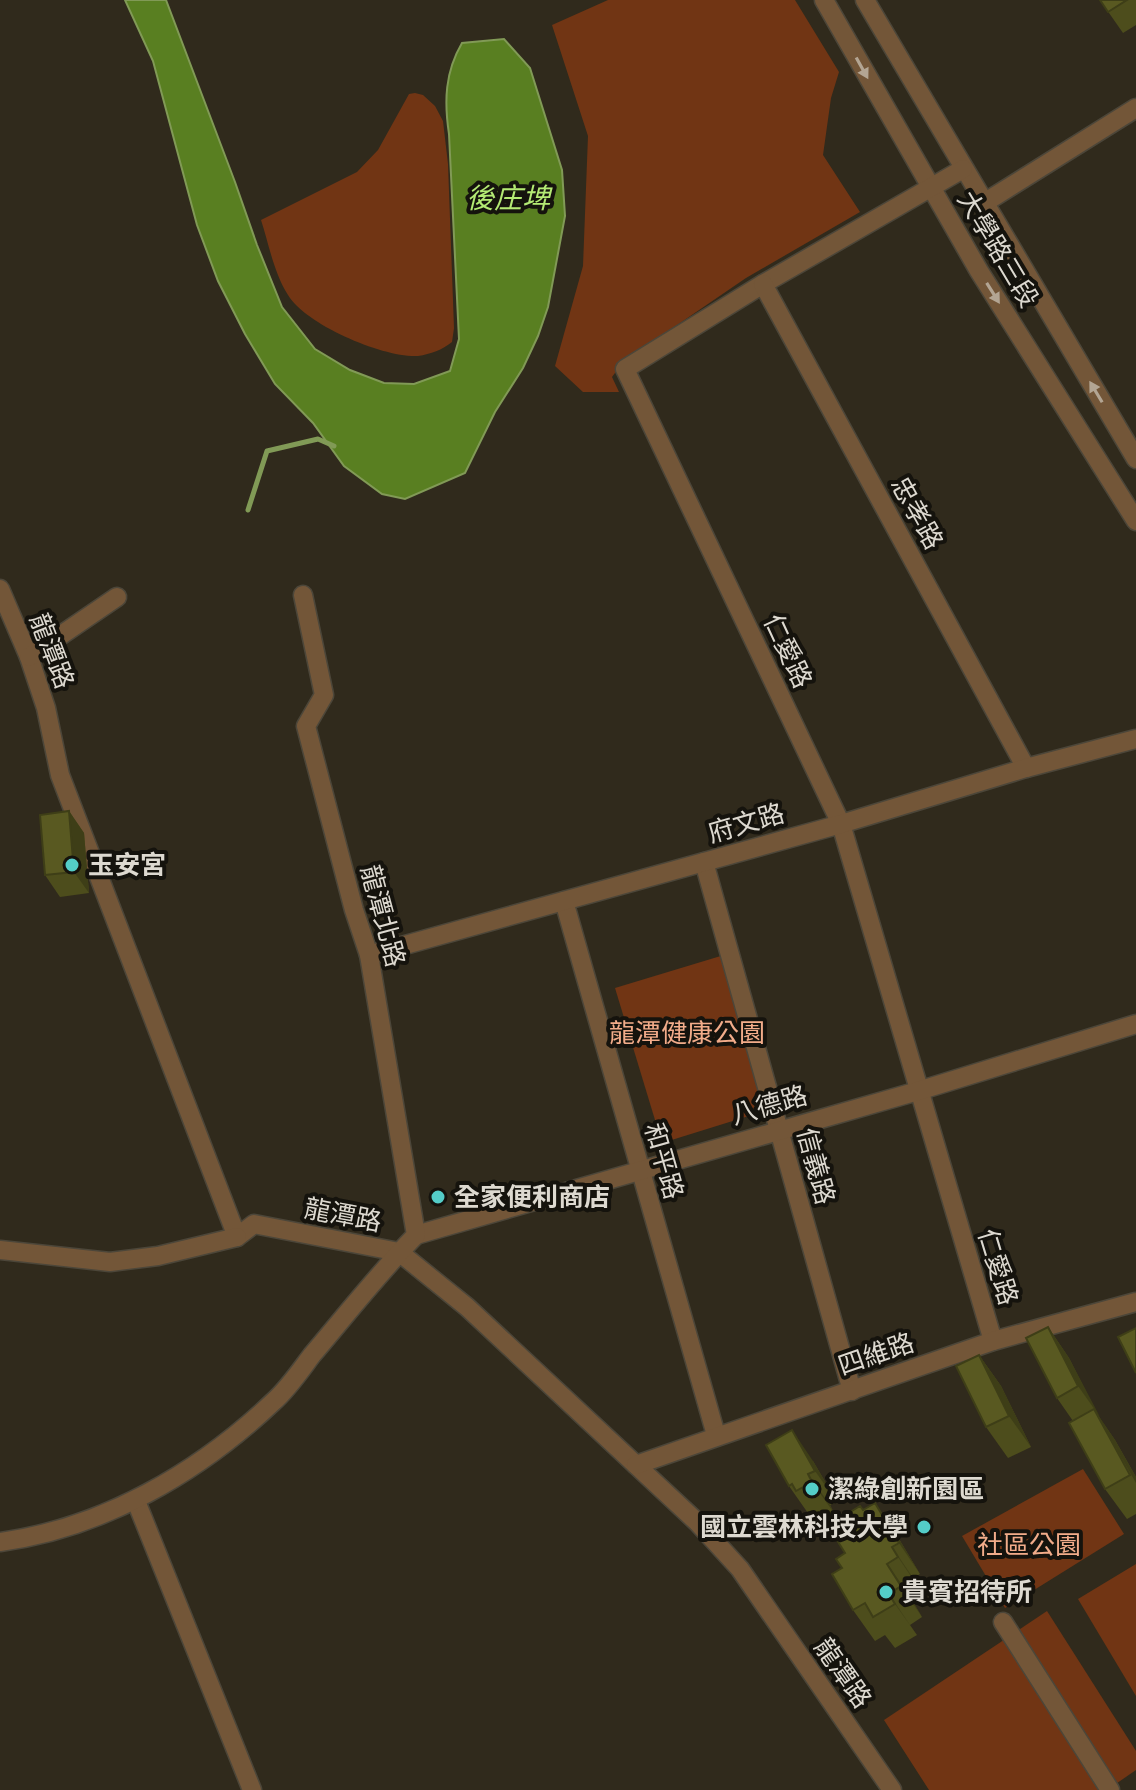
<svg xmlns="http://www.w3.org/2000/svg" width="1136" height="1790" viewBox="0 0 1136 1790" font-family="'Roboto Condensed','Noto Sans TC',sans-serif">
<rect width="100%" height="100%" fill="#302a1c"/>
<g fill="#713514">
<polygon points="608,0 795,0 839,72 831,98 823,155 860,212 746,278 623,362 612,377 619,392 583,392 555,366 583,266 588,136 552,25"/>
<path d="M415 93 423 95 435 106 443 121 448 164 454 328 452 342C442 350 431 354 418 356 384 358 306 325 288 295 274 273 269 245 261 220L357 172 378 150 409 94Z"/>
<polygon points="724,955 768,1110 662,1143 615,988"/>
<polygon points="1083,1469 1124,1534 1005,1608 962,1536"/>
<polygon points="1136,1564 1136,1696 1078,1599"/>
<polygon points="1047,1611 1136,1751 1136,1770 1107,1790 929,1790 884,1720"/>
</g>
<path fill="#597f21" stroke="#819a56" stroke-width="2" d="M125 0H166L235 182 257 245 282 307 315 349 350 370 384 383 414 384 450 371 459 339 449 134C444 101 445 72 462 43L504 39 530 68 562 170 565 216 548 307 538 336 523 368 495 412 465 473 405 499 382 494 344 466 313 423 275 384 245 334 218 281 197 225 153 61Z"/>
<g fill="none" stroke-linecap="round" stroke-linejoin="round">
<polyline stroke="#819a56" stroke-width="5" points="248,510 267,451 318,439 334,446"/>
<defs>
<g id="minor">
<polyline points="824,0 979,271 1136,521"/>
<polyline points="865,0 1136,459"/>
<polyline points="963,169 763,284 625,369 841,824 993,1341"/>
<polyline points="984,203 1136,108"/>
<polyline points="763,284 1026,768"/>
<polyline points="0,589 29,657 46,708 60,775 237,1237 254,1224 399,1252 467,1307 697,1522 740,1569 892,1790"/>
<polyline points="29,657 117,597"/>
<polyline points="704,862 852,1391"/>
<polyline points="564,901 716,1435"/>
<polyline points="369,955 841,824 1026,768 1136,739"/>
<polyline points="416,1235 918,1091 1136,1024"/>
<polyline points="0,1250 110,1262 158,1256 237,1237"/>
<polyline points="636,1465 993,1341 1136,1302"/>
<polyline points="136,1501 252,1790"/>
<path d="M0 1542C103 1528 198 1473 273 1402 288 1389 300 1371 312 1355 346 1315 379 1273 416 1235L369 955 354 910 306 726 324 695 303 595"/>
<polyline points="1003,1622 1110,1790"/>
</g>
</defs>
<use href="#minor" stroke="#4c4639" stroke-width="21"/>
<use href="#minor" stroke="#735638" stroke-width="18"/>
</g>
<g fill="#4d4d1c">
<polygon points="1100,0 1136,0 1136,25 1123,33"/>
<polygon points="69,811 84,833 89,893 60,897 45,875"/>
<polygon points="1048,1327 1069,1358 1099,1417 1115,1440 1136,1477 1136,1514 1127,1519 1105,1489 1073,1421 1057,1398"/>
<polygon points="979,1355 1001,1386 1031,1447 1008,1458 986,1427"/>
<polygon points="813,1461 837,1502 830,1505 834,1513 818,1522 813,1515 810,1516 789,1486"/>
<polygon points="864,1510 896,1534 920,1574 913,1578 919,1588 909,1595 922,1617 910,1625 917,1635 895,1648 885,1635 875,1641 853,1610 842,1568"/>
</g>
<g fill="#3e3e17">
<polygon points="69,811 84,833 89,893 74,872"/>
<polygon points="1048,1327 1069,1358 1100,1417 1078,1386"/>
<polygon points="979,1355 1001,1386 1031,1447 1009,1416"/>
<polygon points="1094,1409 1115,1440 1136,1477 1136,1483"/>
<polygon points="792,1430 813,1461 837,1502 815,1471"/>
<polygon points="808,1474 830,1505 834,1513 812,1482"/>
<polygon points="875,1503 896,1534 920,1574 899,1543"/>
<polygon points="892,1547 913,1578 919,1588 898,1557"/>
<polygon points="887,1564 909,1595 922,1617 901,1586"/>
<polygon points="889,1594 910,1625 917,1635 895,1604"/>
</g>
<g fill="#595921" stroke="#3e3e17" stroke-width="2">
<polygon points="1100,0 1127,0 1108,12"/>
<polygon points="69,811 74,872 45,875 40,815"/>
<polygon points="1048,1327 1078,1386 1057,1398 1026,1338"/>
<polygon points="1136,1328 1136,1373 1118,1337"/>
<polygon points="979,1355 1009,1416 986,1427 956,1366"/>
<polygon points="1094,1409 1130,1475 1105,1489 1069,1423"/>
<polygon points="792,1430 815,1471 808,1474 812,1482 796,1491 792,1484 789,1486 766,1445"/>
<polygon points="875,1503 899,1543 892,1547 898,1557 887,1564 901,1586 889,1594 895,1604 873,1617 865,1603 853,1610 832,1574 842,1568 836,1559 845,1553 830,1529 844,1520 842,1517 860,1506 863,1510"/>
</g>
<defs><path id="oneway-solid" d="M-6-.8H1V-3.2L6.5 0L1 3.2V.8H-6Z" transform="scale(2)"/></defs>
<g fill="#b3a593">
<use href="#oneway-solid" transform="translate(862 68) rotate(61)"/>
<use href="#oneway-solid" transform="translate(993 293) rotate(58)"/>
<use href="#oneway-solid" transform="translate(1096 392) rotate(-121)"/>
</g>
<g fill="#54cdc8" stroke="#15130d" stroke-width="3">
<circle cx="72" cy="865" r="8"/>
<circle cx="438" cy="1197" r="8"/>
<circle cx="812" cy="1489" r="8"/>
<circle cx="924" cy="1527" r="8"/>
<circle cx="886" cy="1592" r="8"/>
</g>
<g text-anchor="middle" stroke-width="8" stroke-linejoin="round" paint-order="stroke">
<g font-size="26" fill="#ddd9d0" stroke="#15130d">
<text transform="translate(998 249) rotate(59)" y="9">大學路三段</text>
<text transform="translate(917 513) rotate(61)" y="9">忠孝路</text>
<text transform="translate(52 651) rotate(69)" y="9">龍潭路</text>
<text transform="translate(788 651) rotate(65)" y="9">仁愛路</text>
<text transform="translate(746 823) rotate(-16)" y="9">府文路</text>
<text transform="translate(383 916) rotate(75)" y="9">龍潭北路</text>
<text transform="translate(769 1105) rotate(-16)" y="9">八德路</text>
<text transform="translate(664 1161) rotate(74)" y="9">和平路</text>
<text transform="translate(816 1166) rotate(75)" y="9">信義路</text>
<text transform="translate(343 1215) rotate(11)" y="9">龍潭路</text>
<text transform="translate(998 1267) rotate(73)" y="9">仁愛路</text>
<text transform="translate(876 1354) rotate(-19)" y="9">四維路</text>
<text transform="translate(843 1673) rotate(55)" y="9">龍潭路</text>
</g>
<g font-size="26" font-weight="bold" fill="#ddd9d0" stroke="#15130d" text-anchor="start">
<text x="88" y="874">玉安宮</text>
<text x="454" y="1206">全家便利商店</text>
<text x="828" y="1498">潔綠創新園區</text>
<text x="908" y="1536" text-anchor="end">國立雲林科技大學</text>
<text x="902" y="1601">貴賓招待所</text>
</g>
<g font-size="26" fill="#f2ac8a" stroke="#15130d">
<text x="687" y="1042">龍潭健康公園</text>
<text x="1029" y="1554">社區公園</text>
</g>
<g font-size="28" font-style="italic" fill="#b4ea74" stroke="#15130d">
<text x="508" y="208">後庄埤</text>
</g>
</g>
</svg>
